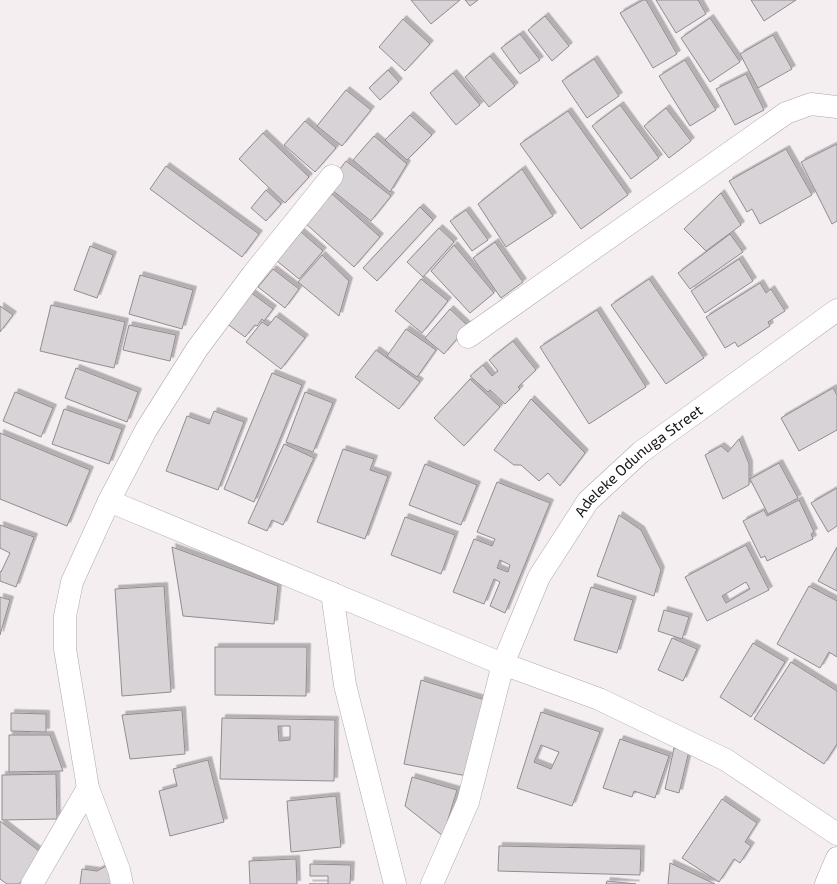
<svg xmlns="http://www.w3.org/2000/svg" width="837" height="884" viewBox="0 0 837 884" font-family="'Exo 2',sans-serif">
<defs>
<filter id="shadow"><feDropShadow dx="3.5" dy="-3.5" stdDeviation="0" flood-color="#0004"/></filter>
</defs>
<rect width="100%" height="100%" fill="#f5eef0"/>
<g fill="#d8d3d7" stroke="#918c90" fill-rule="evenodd" filter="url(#shadow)">
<polygon points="411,0 460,0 431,24"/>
<polygon points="465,0 478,0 470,6"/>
<polygon points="643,0 646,0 677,54 653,68 620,13"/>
<polygon points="656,0 698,0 706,14 676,33"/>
<polygon points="751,0 796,0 764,21"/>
<polygon points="545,16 569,46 552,61 528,30"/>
<polygon points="710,18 740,62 710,82 681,38"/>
<polygon points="403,19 430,44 405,71 379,47"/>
<polygon points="520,34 540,60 520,74 501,48"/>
<polygon points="773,35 792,69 758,88 740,54"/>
<polygon points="490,56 515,86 489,107 465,77"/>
<polygon points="594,59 619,96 587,118 562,81"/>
<polygon points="685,60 716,110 690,126 659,76"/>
<polygon points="388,70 399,82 380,100 369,88"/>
<polygon points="453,73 480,105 456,125 430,93"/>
<polygon points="746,74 764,110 735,125 716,89"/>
<polygon points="346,90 371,110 342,146 317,126"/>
<polygon points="620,105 659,158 631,179 592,126"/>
<polygon points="666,108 691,141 669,158 644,126"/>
<polygon points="568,111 628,195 581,229 520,144"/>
<polygon points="410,115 432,135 407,160 385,140"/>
<polygon points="305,121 336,148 315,172 284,145"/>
<polygon points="263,133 309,177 285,203 239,159"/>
<polygon points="374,136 407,164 390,192 353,160"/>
<polygon points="837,144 837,221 832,224 801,162"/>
<polygon points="786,149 812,195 760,224 752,209 747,212 729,181"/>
<polygon points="346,161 391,196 371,221 327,186"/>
<polygon points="166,166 259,234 242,257 150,189"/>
<polygon points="522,169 553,216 506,247 478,204"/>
<polygon points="266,190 281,204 266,221 251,208"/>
<polygon points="721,193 741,225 706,251 684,229"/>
<polygon points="332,194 380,237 354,267 305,223"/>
<polygon points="420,207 433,220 377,281 363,268"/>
<polygon points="466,210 488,240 472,251 450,221"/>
<polygon points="439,228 454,242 423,277 407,262"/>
<polygon points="301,232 323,251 299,279 277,261"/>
<polygon points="730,234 743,252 690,289 678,273"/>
<polygon points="495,242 523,282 501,298 473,258"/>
<polygon points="454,245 494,293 470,313 431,271"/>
<polygon points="90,246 113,255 97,298 74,290"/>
<polygon points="322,255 349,281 339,316 298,282"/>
<polygon points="739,259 753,281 705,313 691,291"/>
<polygon points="273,269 299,289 285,308 258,287"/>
<polygon points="140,275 193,290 182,329 129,314"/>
<polygon points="421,279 448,301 422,333 395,311"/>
<polygon points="649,279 704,358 666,384 611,305"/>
<polygon points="760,283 766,293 771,289 785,311 768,322 770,326 738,347 735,342 725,348 706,317"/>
<polygon points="250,292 273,309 264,321 262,319 257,326 255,325 245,337 226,323"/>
<polygon points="51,305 125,322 114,368 40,351"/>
<polygon points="0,306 13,315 0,332"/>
<polygon points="450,309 468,326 444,354 425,338"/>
<polygon points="597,310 646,387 589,424 540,347"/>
<polygon points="276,316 305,338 281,369 246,342 262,322 268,326"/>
<polygon points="129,325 176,335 170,361 123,350"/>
<polygon points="406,329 436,350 417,377 387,356"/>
<polygon points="513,341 536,370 518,387 520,389 505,404 490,390 488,392 470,376 483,365 492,376 498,371 489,360"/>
<polygon points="376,350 420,382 399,409 355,377"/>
<polygon points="76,368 138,392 127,422 65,398"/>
<polygon points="272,373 302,385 254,502 224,489"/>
<polygon points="470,379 500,407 464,446 434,418"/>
<polygon points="833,388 837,395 837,430 799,451 781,418"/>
<polygon points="15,392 53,408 41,437 3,421"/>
<polygon points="305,392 333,403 313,452 286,442"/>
<polygon points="531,399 585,453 560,486 548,473 539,481 521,465 514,465 494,450"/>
<polygon points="64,409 122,429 109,464 52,444"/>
<polygon points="214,411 244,422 218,490 166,471 187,416 209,424"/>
<polygon points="0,433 90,470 67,526 0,499"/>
<polygon points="739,439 749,464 749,485 723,499 705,455 721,446 728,452"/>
<polygon points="284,444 314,458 283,525 272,520 267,531 248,523"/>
<polygon points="343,449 374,459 370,470 388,476 365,539 317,522"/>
<polygon points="779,463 798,498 768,514 750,479"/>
<polygon points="425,464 477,485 461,525 409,505"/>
<path d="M497 482 550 503 505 613 490 606 500 582 494 579 484 604 453 592 474 539 492 546 495 539 477 532ZM500 560 510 565 508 572 497 568Z"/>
<polygon points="837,488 837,526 828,532 811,503"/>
<polygon points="799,500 814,532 811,534 813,539 767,561 765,556 761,558 743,521 764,510 767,516"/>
<polygon points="619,515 641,530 661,570 654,596 597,576"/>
<polygon points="405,517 455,535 441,574 391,555"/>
<polygon points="0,525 34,537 16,587 0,581 0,571 1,572 10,553 0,548"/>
<path d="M746 545 769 590 707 621 685 577ZM746 582 750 589 726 603 722 596Z"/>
<polygon points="172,547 278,586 274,624 183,616"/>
<polygon points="837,547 837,591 818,581"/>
<polygon points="164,586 171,692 122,696 115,589"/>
<polygon points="809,586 837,601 837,657 829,652 820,668 777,644"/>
<polygon points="591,587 633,600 617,653 574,640"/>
<polygon points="0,597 10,600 0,635"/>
<polygon points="664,610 689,617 682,639 658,631"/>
<polygon points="672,638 697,649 683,681 658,670"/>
<polygon points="753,643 785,662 751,717 720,697"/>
<polygon points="215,647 307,647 306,696 215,695"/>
<polygon points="791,662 837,691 837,744 824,764 754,719"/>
<polygon points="421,680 485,700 467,776 404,764"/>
<polygon points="182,710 185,754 130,759 122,715"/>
<path d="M541 712 600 732 572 806 517 788ZM541 745 559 752 551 769 534 762Z"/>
<polygon points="11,713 46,714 46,732 11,731"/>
<path d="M222 718 335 720 334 781 220 779ZM278 726H290V740L279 741Z"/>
<polygon points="9,735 50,735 63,771 9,772"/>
<polygon points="620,739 669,756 655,798 634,791 632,797 603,788"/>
<polygon points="674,748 689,751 679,793 665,789"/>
<polygon points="208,760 224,822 170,836 159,791 177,786 173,769"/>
<polygon points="56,774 57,819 2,820 2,775"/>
<polygon points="412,777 457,790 443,836 405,806"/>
<polygon points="336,796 341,847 291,852 287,801"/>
<polygon points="722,799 757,823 745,842 751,846 740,863 734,859 719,882 682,858"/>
<polygon points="0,821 43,854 19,884 7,884 0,879"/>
<polygon points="499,846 641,849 640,875 498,871"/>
<polygon points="296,859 297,884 250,884 249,861"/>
<polygon points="670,863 715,884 668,884"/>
<polygon points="110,864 114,884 80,884 82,869 97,871"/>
<polygon points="310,864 351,865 350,884 309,884 328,884 328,876 310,876"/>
<polygon points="607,881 636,884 606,884"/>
</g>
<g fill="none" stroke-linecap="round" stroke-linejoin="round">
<defs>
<g id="street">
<polyline points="468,337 786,113 811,104 837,107"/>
<polyline points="109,501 495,661 599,699 726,760 837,834"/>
<polyline points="332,593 345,685 395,884"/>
<polyline points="32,884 88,788"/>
<polyline points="122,884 119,870 88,788 65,649 65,616 72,582 109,501 146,430 197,349 253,274 332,176"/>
<path id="s1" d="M432 884 468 802 503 664 539 577 588 501 641 452 837 310"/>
<polyline points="826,884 837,858"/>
</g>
</defs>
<use href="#street" stroke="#afa8aa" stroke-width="23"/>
<use href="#street" stroke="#fff" stroke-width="22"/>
</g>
<g text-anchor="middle" stroke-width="4" stroke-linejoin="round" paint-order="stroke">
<g font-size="15" fill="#181617" stroke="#f5eef0">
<text dy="5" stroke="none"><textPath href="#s1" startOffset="481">Adeleke Odunuga Street</textPath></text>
</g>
</g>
</svg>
